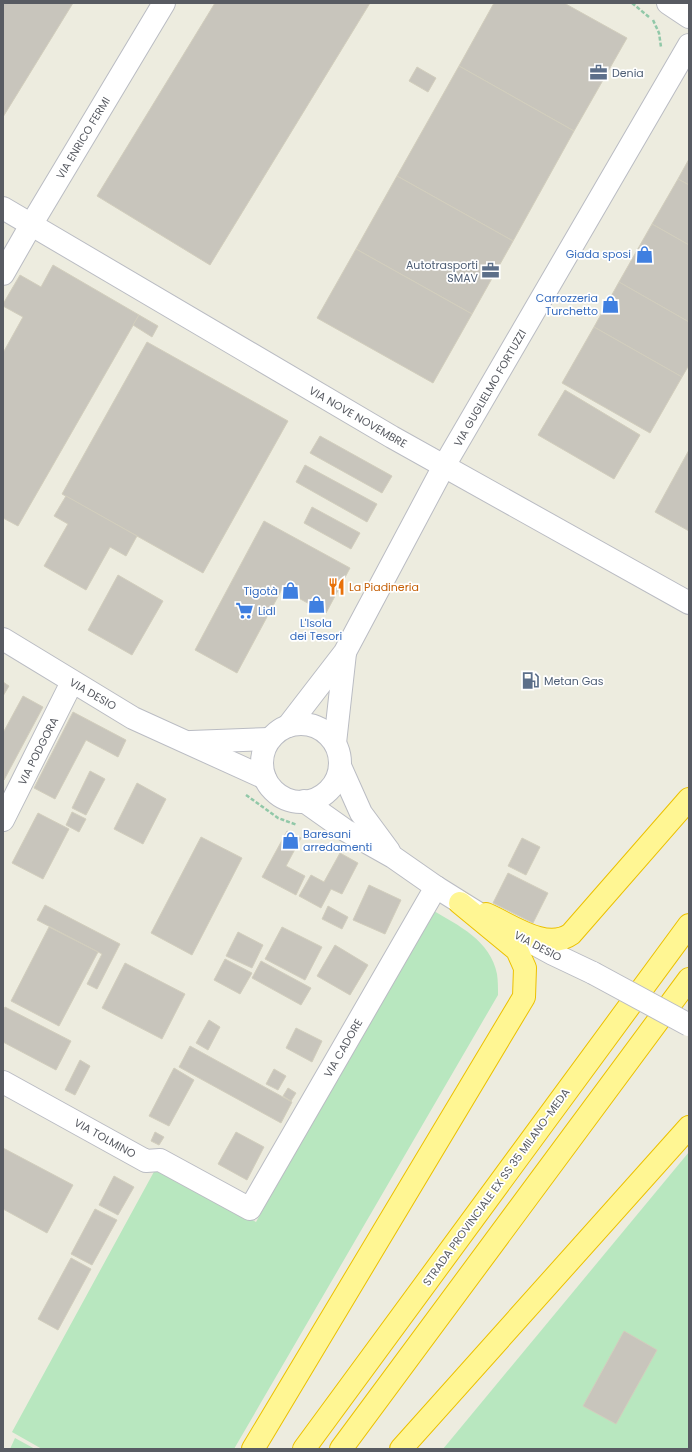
<svg xmlns="http://www.w3.org/2000/svg" width="692" height="1452" viewBox="0 0 692 1452" font-family="Poppins,sans-serif">
<rect width="100%" height="100%" fill="#edecdf"/>
<g fill="#b8e7bf">
<path d="M432 910C458 925 491 941 497 974 498 981 498 988 498 995L234 1449H42L12 1432 156 1168 256 1222Z"/>
<polygon points="689,1152 689,1449 443,1449"/>
<polygon points="15,1438 35,1449 10,1449"/>
</g>
<g fill="#c8c5bc" stroke="#d2cebd">
<polygon points="3,3 73,3 3,117"/>
<polygon points="215,3 370,3 210,265 97,196"/>
<polygon points="494,3 564,3 627,38 574,131 459,66"/>
<polygon points="459,66 574,131 513,241 397,176"/>
<polygon points="417,67 436,78 428,92 409,81"/>
<polygon points="689,159 689,185 678,179"/>
<polygon points="397,176 513,241 472,314 356,249"/>
<polygon points="678,179 689,185 689,245 652,224"/>
<polygon points="652,224 689,245 689,322 619,282"/>
<polygon points="356,249 472,314 433,383 317,318"/>
<polygon points="53,265 139,315 18,526 3,518 3,353 23,317 3,306 3,304 20,275 41,287"/>
<polygon points="619,282 689,322 689,365 682,377 594,327"/>
<polygon points="139,315 158,326 152,337 133,325"/>
<polygon points="594,327 682,377 650,433 562,383"/>
<polygon points="147,342 288,421 203,573 62,494"/>
<polygon points="565,390 640,435 614,479 538,435"/>
<polygon points="320,436 392,476 382,493 310,453"/>
<polygon points="689,450 689,531 655,512"/>
<polygon points="305,465 377,504 367,522 296,482"/>
<polygon points="66,496 137,536 126,556 110,547 86,590 44,566 68,524 54,516"/>
<polygon points="312,507 360,533 351,549 304,523"/>
<polygon points="264,521 350,568 326,613 282,589 237,673 195,650"/>
<polygon points="118,575 163,601 132,655 88,630"/>
<polygon points="3,682 9,686 3,696"/>
<polygon points="23,696 43,707 4,780 3,733"/>
<polygon points="73,712 126,740 118,757 86,740 55,799 34,788"/>
<polygon points="90,771 105,779 86,815 72,808"/>
<polygon points="137,783 166,799 143,844 114,829"/>
<polygon points="72,812 86,819 79,832 66,825"/>
<polygon points="38,813 69,829 43,879 12,863"/>
<polygon points="287,831 301,838 286,866 305,876 296,895 262,877"/>
<polygon points="201,837 242,858 192,955 151,933"/>
<polygon points="522,838 540,847 526,875 508,866"/>
<polygon points="340,853 358,863 342,894 331,889 321,908 299,896 311,875 324,882"/>
<polygon points="508,873 548,893 533,923 493,903"/>
<polygon points="369,885 401,900 385,934 353,920"/>
<polygon points="45,905 120,944 97,989 87,984 102,954 37,920"/>
<polygon points="328,906 348,917 342,929 322,919"/>
<polygon points="49,927 98,952 59,1026 11,1001"/>
<polygon points="282,927 322,947 305,980 265,959"/>
<polygon points="238,932 263,945 252,968 226,956"/>
<polygon points="335,945 368,965 350,995 317,976"/>
<polygon points="225,959 252,973 240,994 214,980"/>
<polygon points="261,961 311,988 301,1005 252,978"/>
<polygon points="125,963 185,994 162,1039 102,1008"/>
<polygon points="5,1007 71,1041 56,1070 3,1042 3,1011"/>
<polygon points="209,1020 220,1027 208,1050 196,1043"/>
<polygon points="296,1028 322,1041 312,1062 286,1048"/>
<polygon points="190,1046 292,1102 281,1123 179,1067"/>
<polygon points="80,1060 90,1066 75,1095 65,1090"/>
<polygon points="174,1068 194,1080 169,1126 149,1116"/>
<polygon points="274,1069 286,1076 278,1090 266,1084"/>
<polygon points="288,1088 296,1093 291,1101 283,1096"/>
<polygon points="155,1132 164,1137 159,1145 151,1141"/>
<polygon points="236,1132 264,1147 247,1180 218,1164"/>
<polygon points="3,1148 73,1185 47,1233 3,1209"/>
<polygon points="114,1176 134,1187 118,1215 99,1205"/>
<polygon points="95,1209 117,1220 92,1265 71,1254"/>
<polygon points="71,1258 91,1269 58,1330 38,1319"/>
<polygon points="624,1331 657,1350 616,1424 583,1406"/>
</g>
<g fill="none" stroke-linecap="round" stroke-linejoin="round">
<defs>
<g id="minor">
<polyline points="668,3 689,17"/>
<polyline points="3,208 392,437 689,603"/>
<polyline points="3,274 31,225 164,3"/>
<polyline points="288,726 345,652 444,466 689,45"/>
<polyline points="335,743 345,653"/>
<polyline points="3,820 72,682"/>
<polyline points="3,1082 146,1161 160,1160 250,1209 436,887"/>
</g>
<g id="tertiary">
<polyline points="3,639 133,718 265,778"/>
<circle cx="301" cy="763" r="39"/>
<polyline points="191,742 270,739"/>
<polyline points="340,766 361,813 389,851"/>
<polyline points="304,801 345,830 393,857 436,887 476,912"/>
<polyline points="520,936 553,954 593,973"/>
</g>
<g id="trunk">
<path d="M486 914C510 924 546 952 571 934L689 799"/>
<polyline points="253,1449 524,997 525,968 517,950 460,903"/>
<polyline points="304,1449 689,925"/>
<polyline points="341,1449 689,979"/>
<polyline points="401,1449 689,1127"/>
</g>
</defs>
<use href="#minor" stroke="#babcc3" stroke-width="24"/>
<use href="#tertiary" stroke="#babcc3" stroke-width="24"/>
<use href="#trunk" stroke="#ecc100" stroke-width="24"/>
<g stroke="#91c8a8" stroke-width="2.5" stroke-dasharray="4 2" stroke-linecap="butt">
<polyline points="632,3 649,17"/>
<polyline points="653,20 659,33 661,47"/>
<polyline points="246,795 278,818 297,825"/>
</g>
<use href="#minor" stroke="#fff" stroke-width="22"/>
<use href="#tertiary" stroke="#fff" stroke-width="22"/>
<use href="#trunk" stroke="#fff693" stroke-width="22"/>
<defs>
<polyline id="tertiary-bridge" points="593,973 689,1025"/>
</defs>
<use href="#tertiary-bridge" stroke="#babcc3" stroke-width="24" stroke-linecap="butt"/>
<use href="#tertiary-bridge" stroke="#fff" stroke-width="22"/>
</g>
<defs>
<symbol id="office-bare" viewBox="-9 -9 18 18"><path d="M-6-3h4V-5.5h4V-3h4V5H-6ZM-1-4.5V-3h2v-1.5ZM-6 0V1H6V0Z" fill="#5c6f8a" stroke="#fff" stroke-width="2.5" paint-order="stroke"/></symbol>
<symbol id="shop-bare" viewBox="-9 -9 18 18"><path d="M-5-2.5h2.3a2.7 3.5 0 0 1 5.4 0H5L5.5 6h-11ZM-1.5-2.5h3a1.5 2.3 0 0 0-3 0Z" fill="#3f7fe0" stroke="#fff" stroke-width="2.5" paint-order="stroke"/></symbol>
<symbol id="restaurant-bare" viewBox="-9 -9 18 18"><path d="M-5-6h1v4h1v-4h1v4h1v-4h1v5L-1.5 .5V6h-2V.5L-5-1ZM5-6V6H3V1.5H1.5Q1.5-4 5-6Z" fill="#e8710a" stroke="#fff" stroke-width="2.5" paint-order="stroke"/></symbol>
<symbol id="supermarket-bare" viewBox="-9 -9 18 18"><path d="M-6-5.5h2.5l.6 2H6L4.5 2H-2.5L-4.4-4H-6ZM-1.5 3.2a1.3 1.3 0 1 0 .1 0ZM3 3.2a1.3 1.3 0 1 0 .1 0Z" fill="#3f7fe0" stroke="#fff" stroke-width="2.5" paint-order="stroke"/></symbol>
<symbol id="fuel-bare" viewBox="-9 -9 18 18"><path d="M-5.5-6h7V0h2V4h1.3V-2.5L3-4.5l.8-.8L6-3V5H2.5V1h-1V6h-7ZM-4.2-4.7v3.2H.2V-4.7Z" fill="#5c6f8a" stroke="#fff" stroke-width="2.5" paint-order="stroke"/></symbol>
</defs>
<g fill-rule="evenodd">
<use href="#office-bare" x="586" y="60" width="25" height="25"/>
<use href="#shop-bare" x="632" y="242" width="25" height="25"/>
<use href="#office-bare" x="478" y="258" width="25" height="25"/>
<use href="#shop-bare" x="598" y="292" width="25" height="25"/>
<use href="#restaurant-bare" x="324" y="574" width="25" height="25"/>
<use href="#shop-bare" x="278" y="578" width="25" height="25"/>
<use href="#shop-bare" x="304" y="592" width="25" height="25"/>
<use href="#supermarket-bare" x="232" y="598" width="25" height="25"/>
<use href="#fuel-bare" x="518" y="668" width="25" height="25"/>
<use href="#shop-bare" x="278" y="828" width="25" height="25"/>
</g>
<g text-anchor="middle" stroke-width="3.5" stroke-linejoin="round" paint-order="stroke">
<g font-size="11" fill="#4e5e75" stroke="#fff" text-anchor="start">
<text x="612" y="77">Denia</text>
<text x="478" y="269" text-anchor="end">Autotrasporti<tspan x="478" dy="13">SMAV</tspan></text>
<text x="544" y="685">Metan Gas</text>
</g>
<g font-size="11" fill="#585b62" stroke="#fff">
<text transform="translate(83 138) rotate(-59)" y="4">VIA ENRICO FERMI</text>
<text transform="translate(490 388) rotate(-60)" y="4">VIA GUGLIELMO FORTUZZI</text>
<text transform="translate(358 417) rotate(30)" y="4">VIA NOVE NOVEMBRE</text>
<text transform="translate(93 694) rotate(30)" y="4">VIA DESIO</text>
<text transform="translate(38 751) rotate(-63)" y="4">VIA PODGORA</text>
<text transform="translate(538 946) rotate(28)" y="4">VIA DESIO</text>
<text transform="translate(343 1048) rotate(-60)" y="4">VIA CADORE</text>
<text transform="translate(105 1138) rotate(29)" y="4">VIA TOLMINO</text>
<text transform="translate(496 1187) rotate(-54)" y="4">STRADA PROVINCIALE EX SS 35 MILANO-MEDA</text>
</g>
<g font-size="11" fill="#366cbe" stroke="#fff" text-anchor="end">
<text x="631" y="258">Giada sposi</text>
<text x="598" y="302">Carrozzeria<tspan x="598" dy="13">Turchetto</tspan></text>
<text x="278" y="595">Tigotà</text>
<text x="258" y="615" text-anchor="start">Lidl</text>
<text x="316" y="627" text-anchor="middle">L'Isola<tspan x="316" dy="13">dei Tesori</tspan></text>
<text x="303" y="838" text-anchor="start">Baresani<tspan x="303" dy="13">arredamenti</tspan></text>
</g>
<g font-size="11" fill="#c56008" stroke="#fff" text-anchor="start">
<text x="349" y="591">La Piadineria</text>
</g>
</g>
<rect width="692" height="1452" fill="none" stroke="#585b62" stroke-width="8"/>
</svg>
